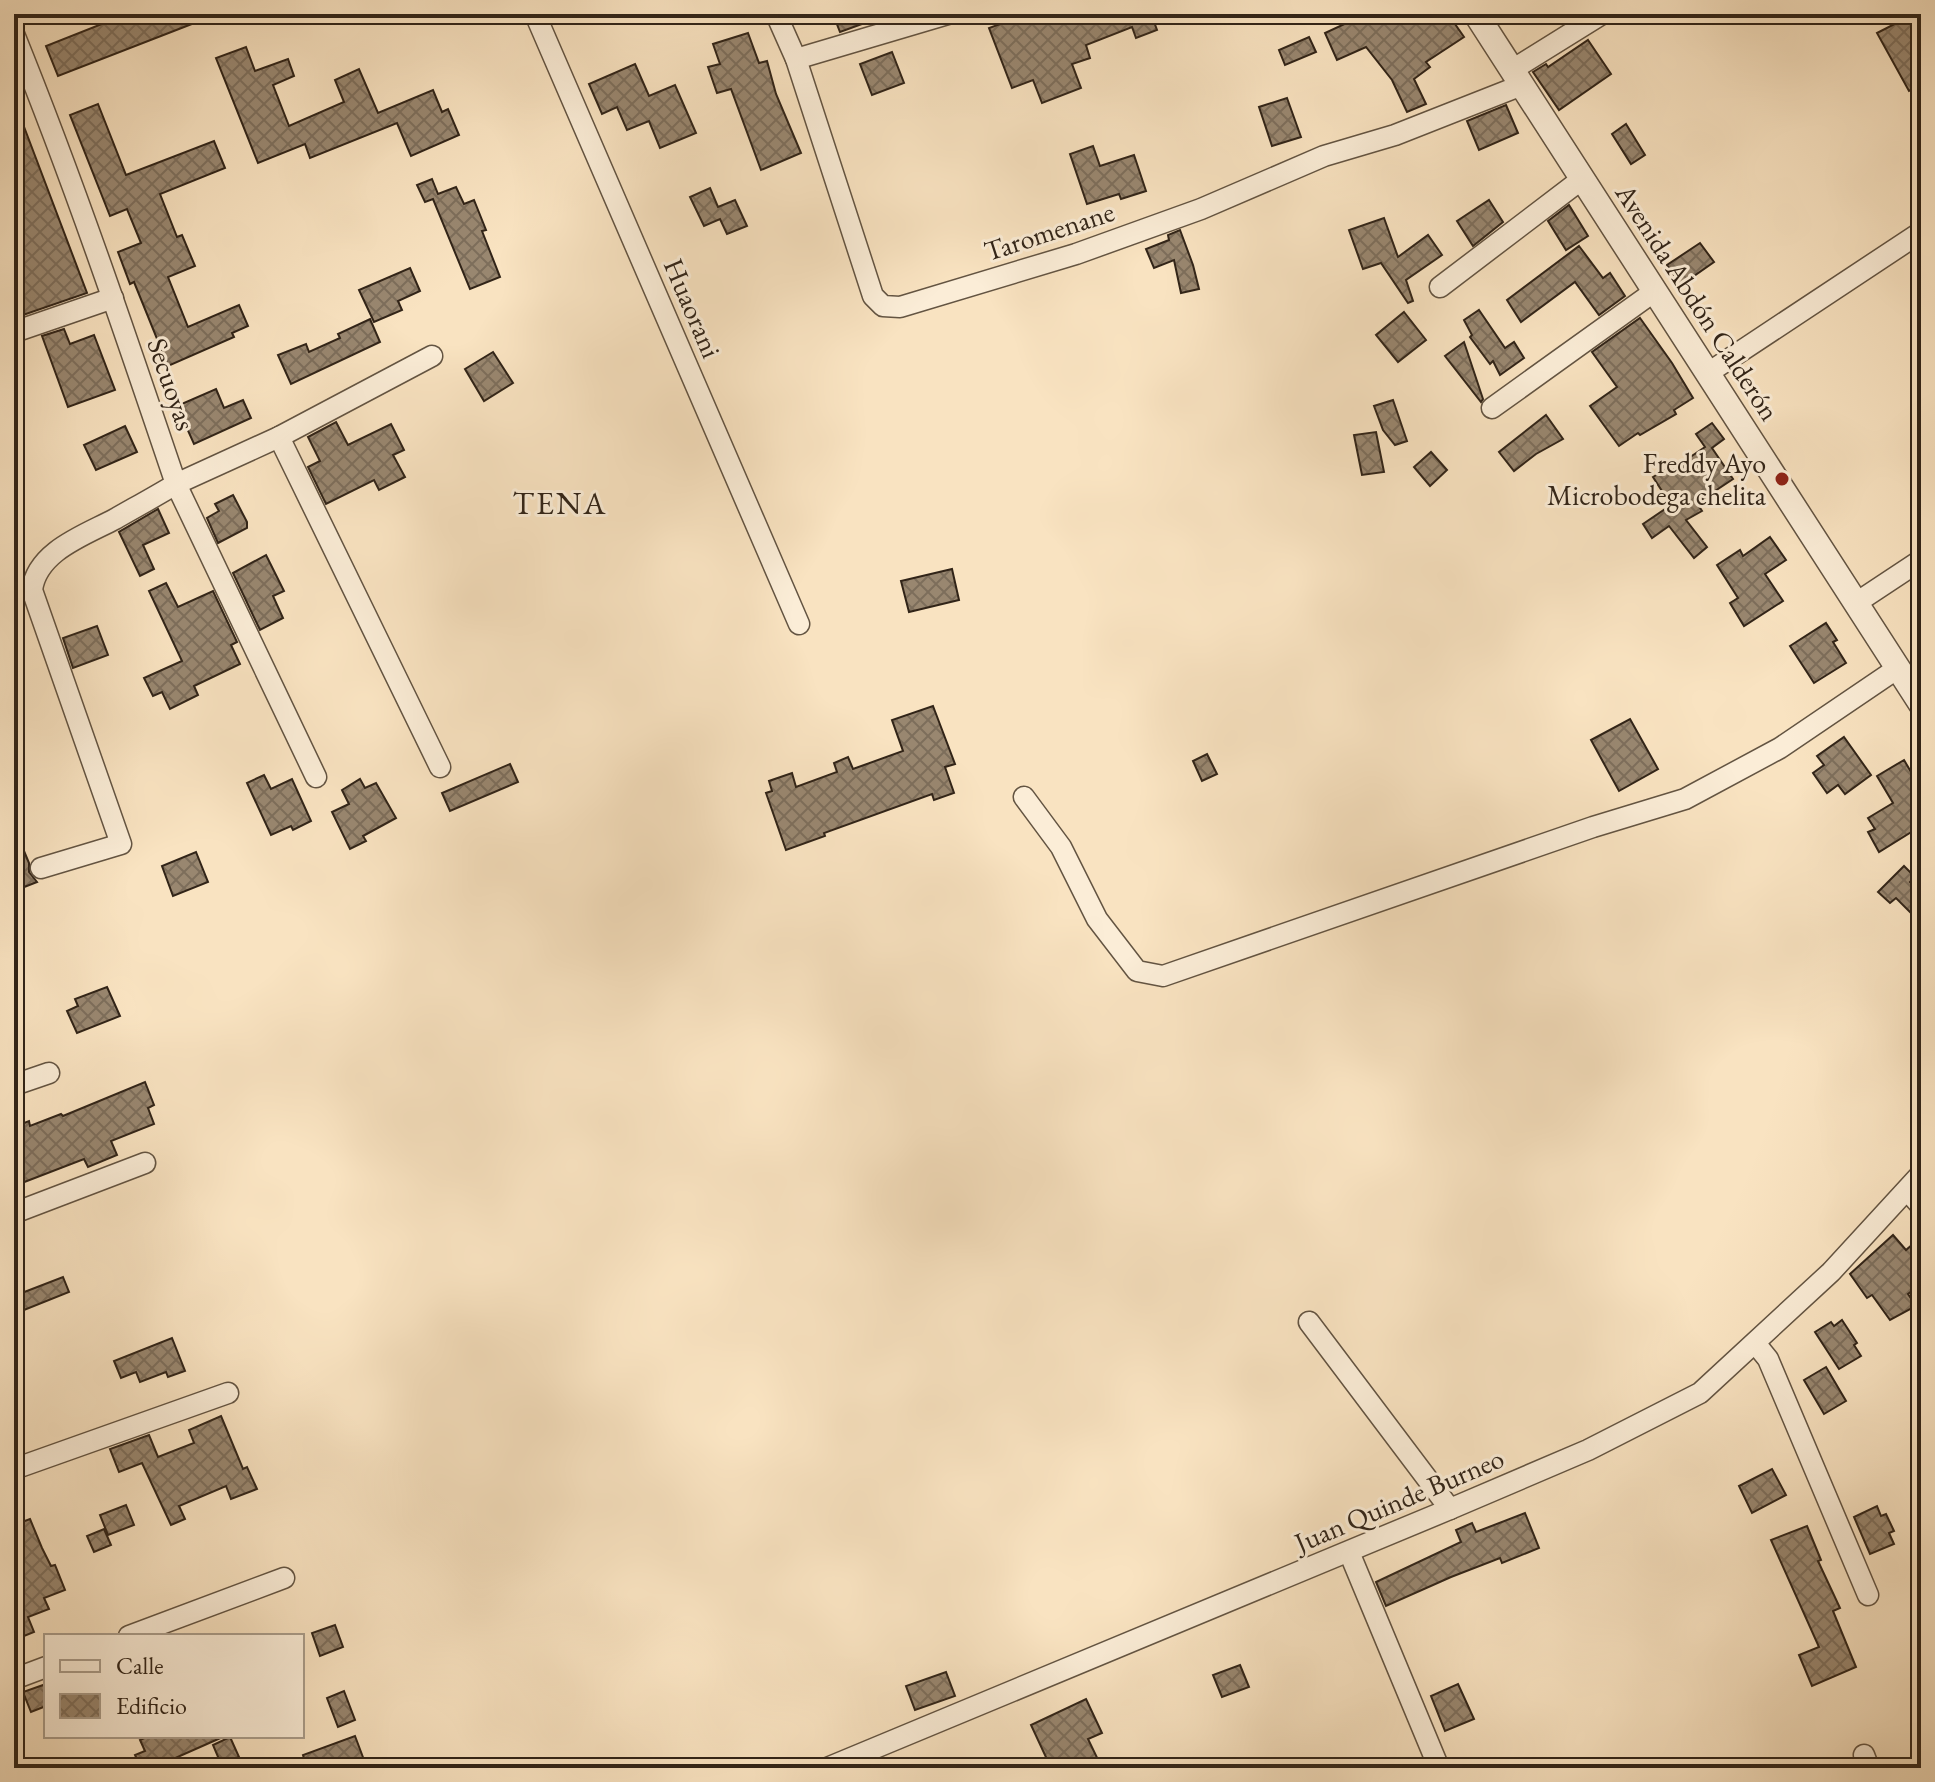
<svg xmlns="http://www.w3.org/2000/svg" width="1935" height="1782" viewBox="0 0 1935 1782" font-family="'EB Garamond',serif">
<defs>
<pattern id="building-cross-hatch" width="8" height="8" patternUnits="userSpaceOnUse" patternTransform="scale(2)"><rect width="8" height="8" fill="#998770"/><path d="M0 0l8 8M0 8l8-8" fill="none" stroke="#7d6e5b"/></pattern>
</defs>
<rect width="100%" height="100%" fill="#f9e3c1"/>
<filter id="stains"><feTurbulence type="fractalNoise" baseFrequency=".0025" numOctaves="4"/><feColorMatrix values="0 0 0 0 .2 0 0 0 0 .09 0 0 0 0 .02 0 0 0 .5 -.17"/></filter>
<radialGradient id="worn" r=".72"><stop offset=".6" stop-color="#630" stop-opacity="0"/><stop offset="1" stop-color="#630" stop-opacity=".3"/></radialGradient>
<g fill="url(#building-cross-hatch)" stroke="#312418" stroke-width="2">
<polygon points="127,14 215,15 58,76 46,46"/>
<polygon points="833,14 884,14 884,16 840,32"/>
<polygon points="1028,14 1163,14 1163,15 1153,19 1157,30 1136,38 1132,27 1086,45 1090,58 1072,64 1081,88 1042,103 1033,80 1012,88 989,28"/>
<polygon points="1366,14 1448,14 1464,37 1426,62 1430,67 1414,79 1426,104 1407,112 1392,80 1366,47 1337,60 1325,33"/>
<polygon points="1914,14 1921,27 1921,85 1909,91 1877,33"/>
<polygon points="748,33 759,63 767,61 776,94 801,153 761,170 731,89 717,93 708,67 720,64 713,44"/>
<polygon points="1309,37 1316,52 1285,65 1279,50"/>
<polygon points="1588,40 1611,74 1559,110 1533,72 1546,64 1548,67"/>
<polygon points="246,47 255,71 288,59 294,76 273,85 289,126 344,102 335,80 359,69 378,113 433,90 442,112 448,109 459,135 411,156 397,123 310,158 305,144 258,163 216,58"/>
<polygon points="892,52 904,83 872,95 860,64"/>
<polygon points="635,64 649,96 675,85 696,133 660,148 649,121 627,130 617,107 602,114 589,84"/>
<polygon points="1287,98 1301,137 1272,146 1259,107"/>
<polygon points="15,103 87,293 23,315 14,293"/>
<polygon points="98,104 126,175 214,141 225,168 160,194 177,237 182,235 195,266 168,277 188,327 239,305 248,326 232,333 234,337 168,366 134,282 130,284 118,252 141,243 127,209 110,216 70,115"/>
<polygon points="1506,105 1518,133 1479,150 1467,121"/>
<polygon points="1626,124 1645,155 1631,164 1612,134"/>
<polygon points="1093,146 1100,166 1134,155 1146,191 1121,199 1119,194 1087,204 1070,154"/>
<polygon points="432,179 438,194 456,187 464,204 474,200 486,230 482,231 500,277 470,289 433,199 425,202 417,185"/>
<polygon points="710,188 718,207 735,200 747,226 727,234 720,219 704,226 690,197"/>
<polygon points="1489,200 1503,222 1473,246 1457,221"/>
<polygon points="1569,205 1588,236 1566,250 1548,221"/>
<polygon points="1384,218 1398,257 1428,235 1442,255 1406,280 1413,301 1408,303 1381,263 1363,269 1349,230"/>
<polygon points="1180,230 1193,265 1199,289 1181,293 1174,260 1154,268 1146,249 1169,240 1168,235"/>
<polygon points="1700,243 1714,262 1681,285 1667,265"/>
<polygon points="1579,246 1603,278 1610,273 1625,296 1599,315 1575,282 1521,322 1507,300"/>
<polygon points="410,268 420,291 398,301 402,310 374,322 359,290"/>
<polygon points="1479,310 1505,348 1514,342 1524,358 1500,375 1493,361 1490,364 1470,337 1472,335 1464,320"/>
<polygon points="1404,312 1426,340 1398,362 1376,335"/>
<polygon points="1640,318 1672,363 1693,398 1674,410 1676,414 1640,435 1638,433 1619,446 1590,406 1617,387 1592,352"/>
<polygon points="370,319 380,342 291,384 278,355 306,344 309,352 340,338 338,334"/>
<polygon points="64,329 70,344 94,335 115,390 68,407 42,336"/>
<polygon points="1464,342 1483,399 1481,402 1445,356"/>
<polygon points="493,352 513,383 484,401 465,369"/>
<polygon points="216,389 224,408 243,400 251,418 194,444 177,406"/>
<polygon points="1393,400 1407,441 1395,445 1383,430 1374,406"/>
<polygon points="1546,415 1563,439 1536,454 1514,471 1499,452"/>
<polygon points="336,422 348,445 391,424 404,450 393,455 405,477 379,490 374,480 326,504 308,467 320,461 308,437"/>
<polygon points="1712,423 1724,439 1712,448 1733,479 1697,503 1702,511 1686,520 1707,547 1694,558 1669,526 1652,538 1643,524 1671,505 1653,477 1673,465 1674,468 1705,447 1696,434"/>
<polygon points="125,426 137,452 96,470 84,445"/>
<polygon points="1376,432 1384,472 1362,475 1354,435"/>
<polygon points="1431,452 1447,470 1430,486 1414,467"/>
<polygon points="233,495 247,522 247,528 218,543 207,518 219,511 215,504"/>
<polygon points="158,509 169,533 143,545 154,569 140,576 119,532"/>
<polygon points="1770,537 1786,560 1765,574 1783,601 1744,626 1730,603 1738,598 1717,565 1740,550 1743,556"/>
<polygon points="266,555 284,591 273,596 283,618 260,630 233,573"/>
<polygon points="952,569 959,600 909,612 901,581"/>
<polygon points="166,583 178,607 213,591 237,642 231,645 240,664 194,686 198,695 170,709 162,692 153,696 144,678 182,661 149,591"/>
<polygon points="1826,623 1837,640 1833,642 1846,663 1814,683 1790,646"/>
<polygon points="97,626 108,655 73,668 63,638"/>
<polygon points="933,706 955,764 945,767 954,793 934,800 932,794 824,833 825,836 786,850 766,793 772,791 769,781 792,773 796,787 837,772 834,763 848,757 853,769 903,751 892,720"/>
<polygon points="1630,719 1658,769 1619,791 1591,740"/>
<polygon points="1844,737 1871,775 1845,794 1838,785 1827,793 1813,773 1824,765 1817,756"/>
<polygon points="1207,754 1217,774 1202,781 1193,761"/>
<polygon points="1904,760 1921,789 1921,826 1879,852 1868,832 1875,829 1868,818 1893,803 1877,776"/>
<polygon points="510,764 518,782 450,811 442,793"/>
<polygon points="264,775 271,789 292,779 311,821 293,830 291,826 271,835 247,783"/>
<polygon points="360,779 365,788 376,783 396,818 363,836 366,841 350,849 332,812 349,804 342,790"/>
<polygon points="14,827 29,863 29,872 37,882 14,891"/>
<polygon points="196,852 208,882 173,896 162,866"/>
<polygon points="1904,866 1915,877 1910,882 1921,894 1921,923 1896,898 1890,903 1878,892"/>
<polygon points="107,987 120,1016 77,1033 67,1011 78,1006 75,999"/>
<polygon points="145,1082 154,1105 148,1108 154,1124 111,1141 117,1155 88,1167 84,1159 14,1186 14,1127 29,1121 30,1126 61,1114 63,1116"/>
<polygon points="1893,1235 1906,1250 1921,1237 1921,1284 1908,1294 1916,1306 1890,1320 1872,1295 1867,1298 1850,1274"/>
<polygon points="63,1277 69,1292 14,1314 14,1296"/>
<polygon points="1842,1320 1857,1343 1854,1345 1861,1356 1839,1369 1815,1332 1831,1322 1834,1326"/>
<polygon points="172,1338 185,1371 168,1377 166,1372 140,1382 136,1372 121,1378 114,1361"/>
<polygon points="1826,1367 1846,1401 1824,1414 1804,1380"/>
<polygon points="221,1416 243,1469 247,1467 257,1489 231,1499 226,1486 179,1506 185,1519 171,1525 142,1463 119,1472 110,1449 149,1435 158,1457 194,1443 189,1430"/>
<polygon points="1772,1469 1786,1495 1752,1513 1739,1486"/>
<polygon points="126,1505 134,1525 108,1535 100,1515"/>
<polygon points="1877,1506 1881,1516 1886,1514 1894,1531 1889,1533 1894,1544 1870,1554 1854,1517"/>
<polygon points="1525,1513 1539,1548 1502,1563 1500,1558 1451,1577 1386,1606 1376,1582 1461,1542 1456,1530 1472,1523 1476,1532"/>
<polygon points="30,1519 42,1548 51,1566 55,1565 65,1590 44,1598 49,1609 28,1617 34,1632 14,1640 14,1525"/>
<polygon points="1807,1526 1821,1560 1818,1561 1840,1608 1833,1611 1856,1667 1812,1686 1799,1655 1819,1647 1771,1540"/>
<polygon points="104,1529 111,1545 94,1552 87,1536"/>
<polygon points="335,1625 343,1647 320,1656 312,1633"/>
<polygon points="1240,1665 1249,1687 1222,1697 1213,1675"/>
<polygon points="946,1672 955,1696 915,1710 906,1686"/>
<polygon points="46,1684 46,1706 31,1712 23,1692"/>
<polygon points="1458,1684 1474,1719 1445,1731 1431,1696"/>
<polygon points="344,1691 355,1720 338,1727 327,1698"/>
<polygon points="1086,1699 1102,1733 1088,1739 1102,1768 1051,1768 1031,1725"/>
<polygon points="149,1736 225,1736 173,1759 177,1768 141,1768 135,1755 145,1751 140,1740"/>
<polygon points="355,1736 367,1768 307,1768 303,1755"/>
<polygon points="230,1737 239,1757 221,1764 213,1745"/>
</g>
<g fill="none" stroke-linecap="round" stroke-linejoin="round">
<defs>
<g id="minor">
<polyline points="535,14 799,624"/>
<polyline points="776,14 796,59 873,296 883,306 900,307 1076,254 1201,209 1324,156 1395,135 1522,85"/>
<path d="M14 34C74 182 125 333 176 484L279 437 432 356"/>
<polyline points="796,59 948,14"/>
<polyline points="1512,70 1602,14"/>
<polyline points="1440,287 1582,179"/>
<polyline points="14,332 113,298"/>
<polyline points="1708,373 1921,232"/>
<polyline points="1492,408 1655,291"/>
<polyline points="279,437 440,767"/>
<polyline points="1856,603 1921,560"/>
<polyline points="1024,797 1061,847 1097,919 1137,971 1163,976 1593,827 1685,799 1780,748 1898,668"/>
<path d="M41 868 121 844 32 590C37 551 85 535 115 519 136 507 156 496 176 484L316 777"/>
<polyline points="14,1085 49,1073"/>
<polyline points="1907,1190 1921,1206"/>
<polyline points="14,1213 145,1163"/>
<polyline points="1309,1322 1450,1509"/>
<polyline points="1755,1343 1768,1359 1868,1595"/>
<polyline points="14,1469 228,1393"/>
<polyline points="1349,1552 1439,1768"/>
<polyline points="129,1636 284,1578"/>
<polyline points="14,1679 46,1667"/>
<polyline points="1864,1755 1869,1768"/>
<polyline points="827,1768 1450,1509 1588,1450 1700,1393 1831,1272 1921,1174"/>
</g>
<polyline id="tertiary" points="1476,14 1921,704"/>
</defs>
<use href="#minor" stroke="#635442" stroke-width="23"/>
<use href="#tertiary" stroke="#635442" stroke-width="27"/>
<use href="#minor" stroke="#fbedd7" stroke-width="20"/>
<use href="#tertiary" stroke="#fbedd7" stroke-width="24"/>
</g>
<circle fill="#8f2418" stroke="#fbedd7" stroke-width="3" cx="1782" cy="479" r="8"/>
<g text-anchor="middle" stroke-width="6" stroke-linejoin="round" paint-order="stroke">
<g font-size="28" fill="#312418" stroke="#fbedd7">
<text transform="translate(1049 231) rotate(-18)" y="10">Taromenane</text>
<text transform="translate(1698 302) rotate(57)" y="10">Avenida Abdón Calderón</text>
<text transform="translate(693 308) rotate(67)" y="10">Huaorani</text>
<text transform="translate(172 384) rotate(71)" y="10">Secuoyas</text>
<text transform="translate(1399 1500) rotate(-23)" y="10">Juan Quinde Burneo</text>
</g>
<g font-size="28" fill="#312418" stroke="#fbedd7" text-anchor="end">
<text x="1766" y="473">Freddy Ayo<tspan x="1766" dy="32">Microbodega chelita</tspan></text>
</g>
<g font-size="32" letter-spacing="2" fill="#312418" stroke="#fbedd7">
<text x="560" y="514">TENA</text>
</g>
</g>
<rect width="1935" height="1782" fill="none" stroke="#f9e3c1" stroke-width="48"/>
<rect x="16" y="16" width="1903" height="1750" fill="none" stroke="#312418" stroke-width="4"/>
<rect x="24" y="24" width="1887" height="1734" fill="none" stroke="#312418" stroke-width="2"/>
<rect x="44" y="1634" width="260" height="104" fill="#fbedd7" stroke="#aa9d8b" stroke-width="2"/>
<rect x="60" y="1660" width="40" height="12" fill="#fbedd7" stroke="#aa9d8b" stroke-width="2"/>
<text x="116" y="1674" font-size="24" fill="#312418">Calle</text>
<rect x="60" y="1694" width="40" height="24" fill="url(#building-cross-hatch)" stroke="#aa9d8b" stroke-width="2"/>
<text x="116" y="1714" font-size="24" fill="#312418">Edificio</text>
<rect width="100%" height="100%" filter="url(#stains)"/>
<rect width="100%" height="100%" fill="url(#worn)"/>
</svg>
